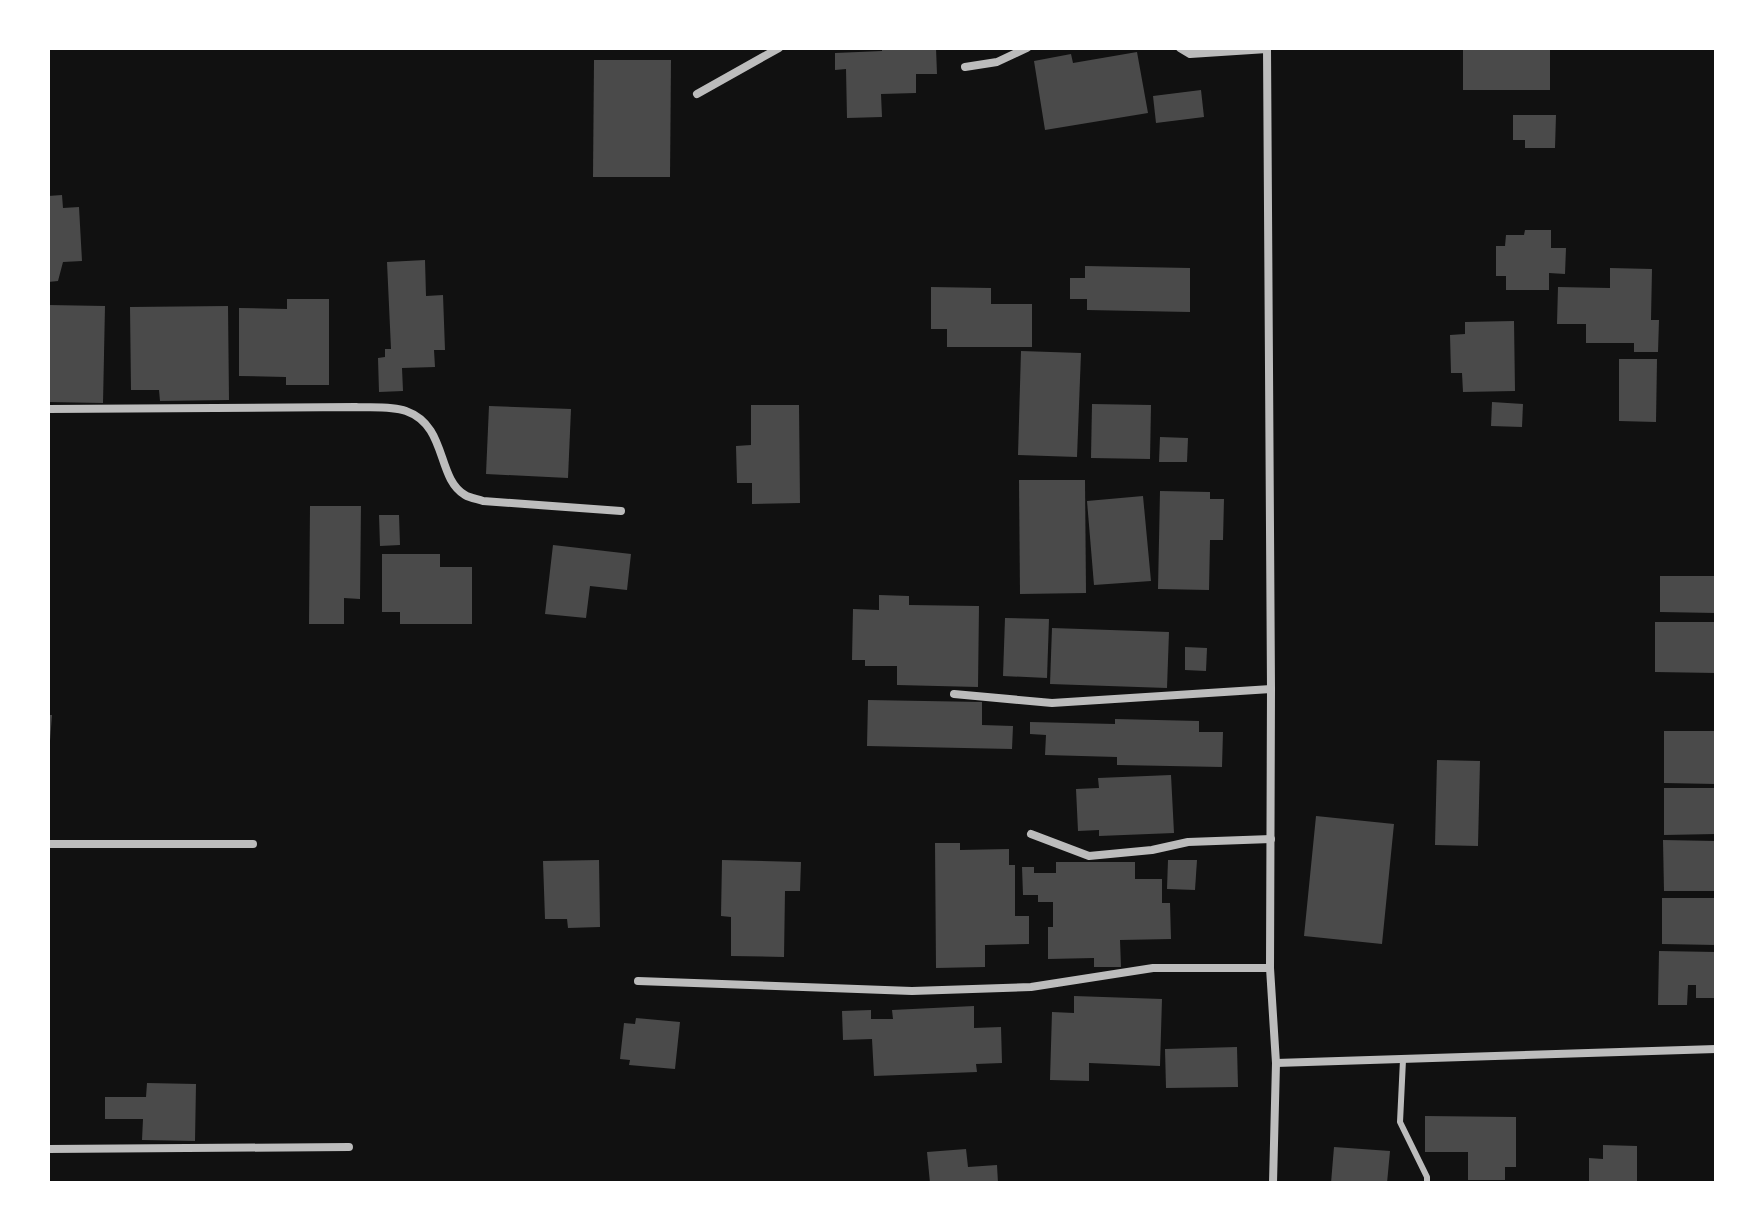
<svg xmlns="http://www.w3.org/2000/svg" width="1764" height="1231" viewBox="0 0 1764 1231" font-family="Georgia,serif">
<rect width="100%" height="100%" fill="#111"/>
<g fill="#4a4a4a">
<polygon points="882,48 936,48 937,74 916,74 916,93 881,94 882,117 847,118 846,69 835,70 835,53 882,51"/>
<rect x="1463" y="48" width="87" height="42"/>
<polygon points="1137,52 1148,113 1045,130 1034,61 1071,54 1073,63"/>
<polygon points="594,60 671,60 670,177 593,177"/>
<polygon points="1201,90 1204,117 1156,123 1153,96"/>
<polygon points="1513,115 1556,115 1555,148 1525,148 1525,140 1513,140"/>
<polygon points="62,195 63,208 79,207 82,261 63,262 58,281 48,282 48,196"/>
<polygon points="1525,230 1551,230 1551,248 1566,248 1565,274 1549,273 1549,290 1506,290 1506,276 1496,276 1496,246 1505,246 1506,235 1524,235"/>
<polygon points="425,260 426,296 443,295 445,350 434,350 435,367 402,368 403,391 379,392 378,358 385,357 385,349 391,349 387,262"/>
<polygon points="1085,266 1190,268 1190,312 1087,310 1087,299 1070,299 1070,278 1085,278"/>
<polygon points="1610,268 1652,269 1651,320 1659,320 1658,352 1634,352 1634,343 1586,343 1586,324 1557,324 1558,287 1610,288"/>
<polygon points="931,287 991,288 991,304 1032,304 1032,347 947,347 947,329 931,329"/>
<polygon points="287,299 329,299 329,385 286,385 286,377 239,376 239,308 287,309"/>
<polygon points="48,305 105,306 103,403 48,402"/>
<polygon points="228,306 229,400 160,401 159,390 131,390 130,307"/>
<polygon points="1514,321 1515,391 1463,392 1462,373 1451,373 1450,335 1465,334 1465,322"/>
<polygon points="1021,351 1081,353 1077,457 1018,455"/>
<polygon points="1619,359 1657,359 1656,422 1619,421"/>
<polygon points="1492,402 1523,404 1522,427 1491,426"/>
<polygon points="1092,404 1151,405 1150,459 1091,458"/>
<polygon points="751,405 799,405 800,503 752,504 752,483 737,483 736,446 751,445"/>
<polygon points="489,406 571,409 568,478 486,474"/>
<polygon points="1160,437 1188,438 1187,462 1159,462"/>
<polygon points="1019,480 1085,480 1086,593 1020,594"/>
<polygon points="1160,491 1210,492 1210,499 1224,499 1223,540 1210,540 1209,590 1158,589"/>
<polygon points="1143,496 1151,581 1094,585 1087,501"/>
<polygon points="310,506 361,506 360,599 344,598 344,624 309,624"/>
<polygon points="379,515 399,515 400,545 380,546"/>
<polygon points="553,545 631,554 627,590 590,586 586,618 545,614"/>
<polygon points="382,554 440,554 440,567 472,567 472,624 400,624 400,612 382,612"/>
<polygon points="1660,576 1716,576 1716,613 1660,612"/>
<polygon points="879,595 909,596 909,605 979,606 978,687 897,685 897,666 865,666 865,660 852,660 853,609 879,610"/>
<polygon points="1005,618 1049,619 1047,678 1003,676"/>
<polygon points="1655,622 1716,622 1716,673 1655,672"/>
<polygon points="1052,628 1169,632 1167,688 1050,684"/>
<polygon points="1185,647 1207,648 1206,671 1185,670"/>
<polygon points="868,700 982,702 982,725 1013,726 1012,749 867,746"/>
<polygon points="48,715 52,715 50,741 48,741"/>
<polygon points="1115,719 1199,721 1199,732 1223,732 1222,767 1117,765 1117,757 1045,755 1046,735 1030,734 1030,722 1115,724"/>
<polygon points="1664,731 1716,731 1716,784 1664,783"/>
<polygon points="1437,760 1480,761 1478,846 1435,845"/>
<polygon points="1171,775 1174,833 1099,836 1099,830 1078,831 1076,789 1099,788 1098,778"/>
<polygon points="1664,788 1716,788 1716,834 1664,835"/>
<polygon points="1316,816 1394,824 1382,944 1304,936"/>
<polygon points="1663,840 1716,841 1716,891 1664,891"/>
<polygon points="935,843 960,843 960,850 1009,849 1009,865 1015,865 1015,916 1029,916 1029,944 985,945 985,967 936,968"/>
<polygon points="599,860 600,927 568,928 567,919 545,919 543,861"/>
<polygon points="722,860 801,862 800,891 785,891 784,957 731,956 731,917 721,916"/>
<polygon points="1168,860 1197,860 1195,890 1167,889"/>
<polygon points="1056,862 1135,862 1135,879 1162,879 1162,903 1170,903 1171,939 1120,940 1121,967 1094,967 1094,958 1048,959 1048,927 1053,927 1053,902 1038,902 1038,895 1023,895 1022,867 1034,867 1034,873 1056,873"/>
<polygon points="1662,898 1716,898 1716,945 1662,944"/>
<polygon points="1659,951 1716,952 1716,998 1696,998 1696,985 1688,985 1687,1005 1658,1005"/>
<polygon points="1074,996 1162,999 1160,1066 1089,1063 1089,1081 1050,1080 1052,1012 1074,1013"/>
<polygon points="974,1006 974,1028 1001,1027 1002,1063 976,1064 977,1072 874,1076 872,1039 843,1040 842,1011 871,1010 871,1019 893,1019 892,1010"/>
<polygon points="636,1018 680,1022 675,1069 629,1065 630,1060 620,1059 624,1023 635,1024"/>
<polygon points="1237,1047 1238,1087 1166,1088 1165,1049"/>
<polygon points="147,1083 196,1084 195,1141 142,1140 143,1119 105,1119 105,1097 146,1097"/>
<polygon points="1425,1116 1516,1117 1516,1167 1505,1167 1505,1180 1468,1180 1468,1152 1425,1152"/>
<polygon points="1603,1145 1637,1146 1637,1183 1589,1183 1589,1158 1603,1159"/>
<polygon points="1334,1147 1390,1151 1387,1183 1331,1183"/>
<polygon points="966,1149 968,1167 997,1165 998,1183 930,1183 927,1152"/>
</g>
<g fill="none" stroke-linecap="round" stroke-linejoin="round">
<polyline stroke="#bcbcbc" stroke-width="6" points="1403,1060 1400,1122 1427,1177 1427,1183"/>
<g stroke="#bcbcbc" stroke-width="8">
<polyline points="1180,48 1190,54 1267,49"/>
<polyline points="1267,48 1271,689 1270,968 1276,1063 1273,1183"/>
<polyline points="965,67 997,62 1027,48"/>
<polyline points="697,94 779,48"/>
<path d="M48 409 356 407C371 408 391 406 406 411 448 426 436 478 465 495 470 498 477 499 483 501L621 511"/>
<polyline points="954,694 1052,703 1271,689"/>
<polyline points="1031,834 1089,856 1152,850 1188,842 1271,839"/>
<polyline points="48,844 253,844"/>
<polyline points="638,981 912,991 1031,987 1153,968 1270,968"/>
<polyline points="1276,1063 1716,1049"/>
<polyline points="48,1149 349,1147"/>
</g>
</g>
<rect width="1764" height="1231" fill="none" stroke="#ffffff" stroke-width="100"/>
</svg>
